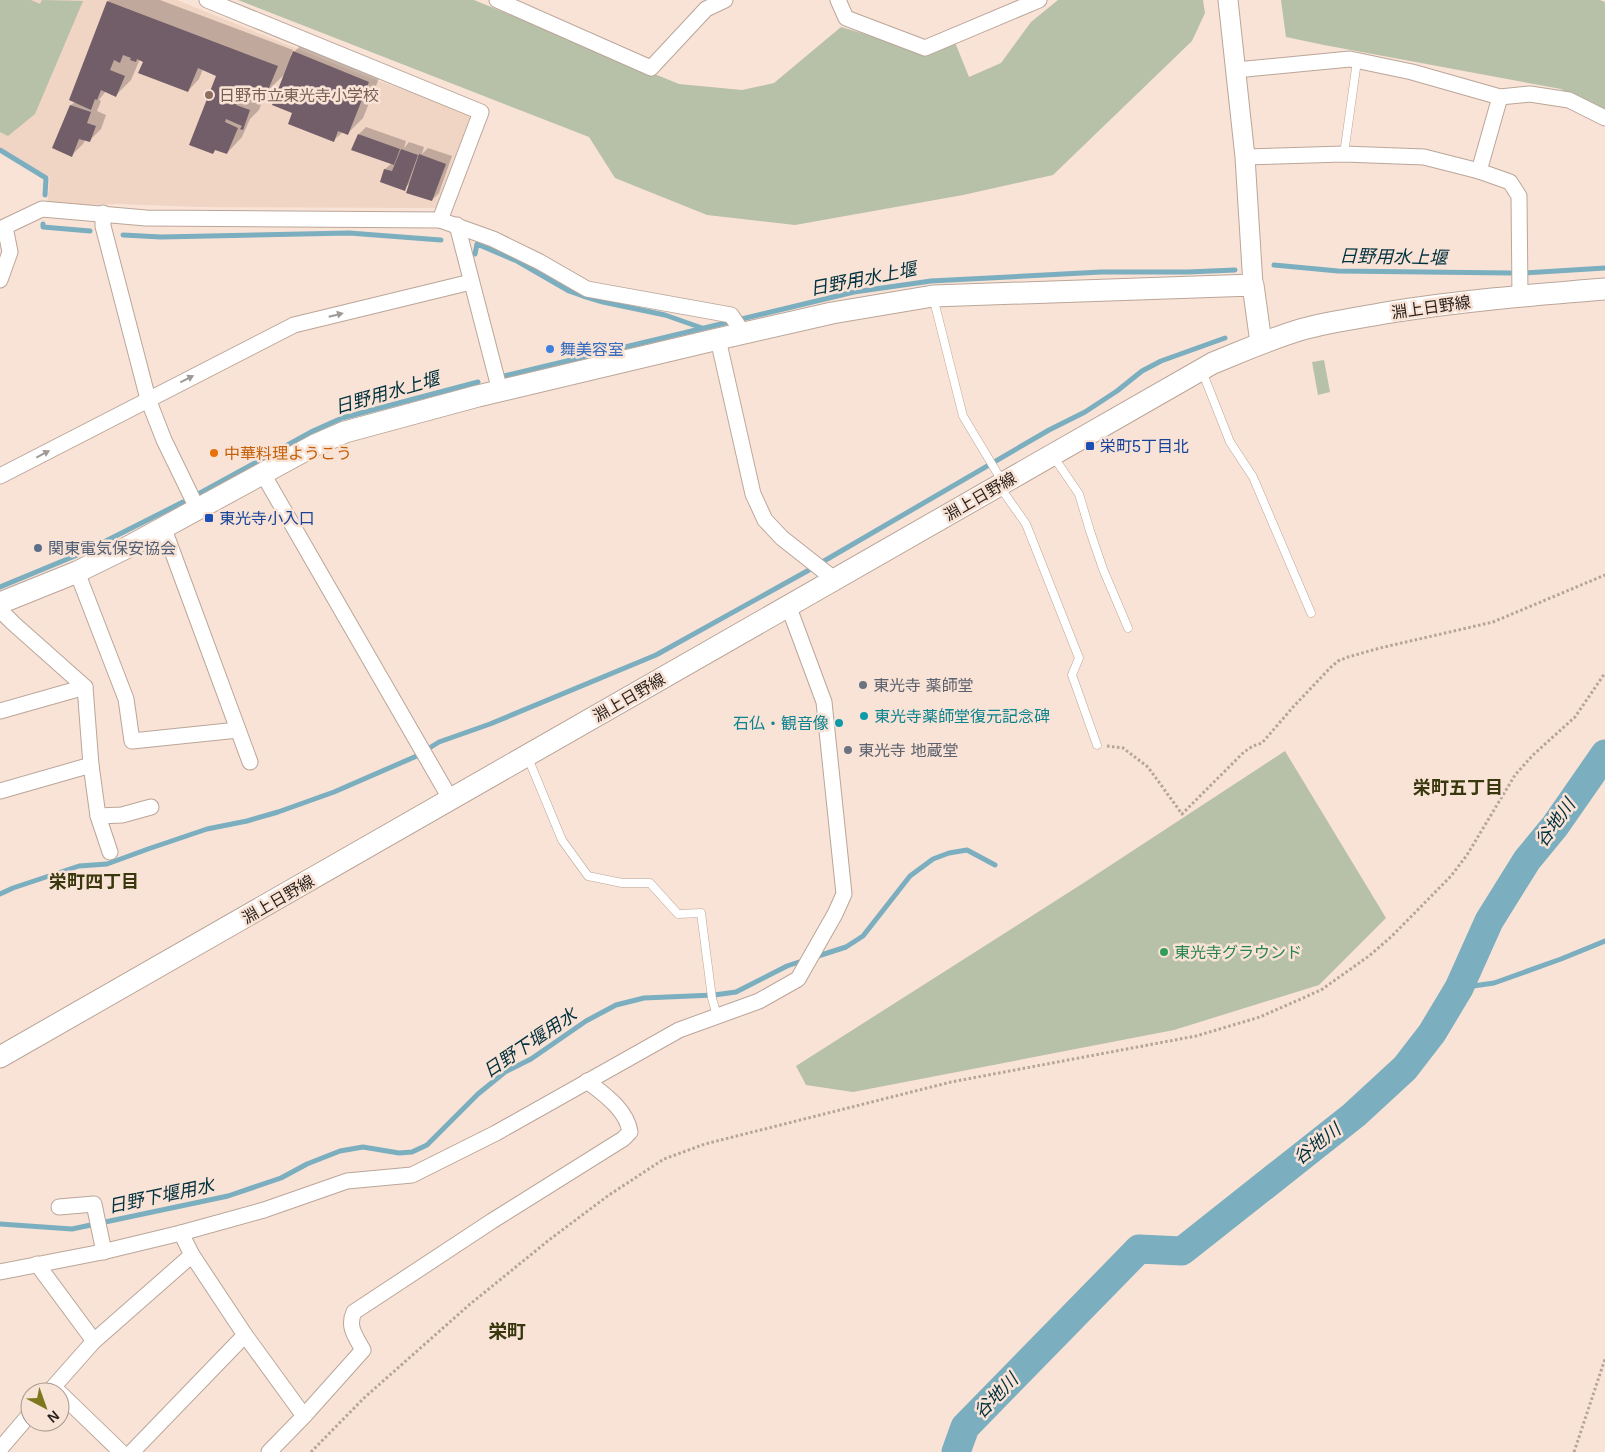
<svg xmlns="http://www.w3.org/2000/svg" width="1605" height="1452" viewBox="0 0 1605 1452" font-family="Helvetica,'Noto Sans JP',sans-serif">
<rect width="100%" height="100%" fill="#f9e3d6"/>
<polygon fill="#f0d4c4" points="0,0 177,0 365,76 471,114 436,208 198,207 117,204 47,206 50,177 0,148"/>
<g fill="#b6c1a7">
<polygon points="0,0 31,0 40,4 42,0 83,1 35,114 8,136 0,132"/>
<polygon points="238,0 474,0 679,84 742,90 774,83 841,27 925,52 954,40 969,77 1001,63 1031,22 1058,0 1203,0 1205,13 1192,41 1053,175 963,195 795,225 707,215 615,178 589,137"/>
<polygon points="1281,0 1600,0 1605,2 1605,112 1561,89 1324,45 1286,37"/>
<polygon points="1324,360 1330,392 1318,395 1312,362"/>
<polygon points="1285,751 1386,918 1319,985 1174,1030 853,1092 806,1085 796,1066 1085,882"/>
</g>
<g fill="#0003">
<polygon points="109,0 160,0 293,50 290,56 310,36 384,66 363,118 348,133 343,132 334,140 294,112 285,74 265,93 259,110 250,119 242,137 227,153 216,149 213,153 218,75 203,69 199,79 188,91 140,59 131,80 116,95 106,91 99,100 101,101 97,111 106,115 101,129 89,141 85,140 83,144 71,156 53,147 71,105 75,102"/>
<polygon points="366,127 406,141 404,148 409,142 424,147 422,154 428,148 452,156 439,193 432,200 411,182 404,189 381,181 385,169 392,163 359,134"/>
</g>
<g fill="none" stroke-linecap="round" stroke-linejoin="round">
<g stroke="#7baebf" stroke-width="5">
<polyline points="0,150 46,178 45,195"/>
<polyline points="43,224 43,227 90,231"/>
<polyline points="123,235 161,237 349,233 441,240"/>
<polyline points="475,254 477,244 517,261 569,291 583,296 603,302 665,315 702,328"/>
<polyline points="1274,265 1338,271 1511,273"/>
<polyline points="1524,273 1605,268"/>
<polyline points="504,376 854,292 931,281 1101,272 1188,272 1235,270"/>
<polyline points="200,493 313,431 342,418 478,382"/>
<polyline points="824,561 1049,430 1085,412 1117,391 1142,371 1161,361 1225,338"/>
<polyline points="0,587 82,553 183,502"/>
<polyline points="431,747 439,742 490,724 656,655 809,570"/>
<polyline points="0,894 13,888 79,866 107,864 148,849 207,829 247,821 278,812 334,792 419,755"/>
<polyline points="815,957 846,947 863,936 910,876 933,859 949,853 967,850 995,865"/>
<polyline points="1459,988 1494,983 1561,959 1605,941"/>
<polyline points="0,1224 72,1229 228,1196 281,1178 307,1164 340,1151 363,1147 399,1153 412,1152 427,1145 478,1094 505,1072 531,1059 586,1021 616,1005 644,998 714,995 736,992 787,966 805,960"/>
</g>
<polyline stroke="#7baebf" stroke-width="29" points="956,1452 965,1427 1139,1249 1182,1251 1354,1115 1405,1068 1432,1033 1459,988 1489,921 1527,860 1555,826 1605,754"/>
</g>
<g fill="#715e69">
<polygon points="107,1 278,66 266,95 243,86 236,105 250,110 243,130 240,129 242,126 226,119 225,122 238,128 227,154 215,150 213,154 189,145 216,76 198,68 188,92 138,73 143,62 137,59 136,62 130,60 131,58 123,55 120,63 114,60 110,70 125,76 116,97 101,90 97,100 95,99 91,110 69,100"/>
<polygon points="293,51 369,82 348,135 338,131 334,142 288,124 292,113 272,105"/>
<polygon points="70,105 91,112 87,123 96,126 90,142 79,139 72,157 52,148"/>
<polygon points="358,134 400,149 394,165 351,150"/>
<polygon points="401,149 418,155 405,191 380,182 384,169 392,171"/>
<polygon points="419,154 446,164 432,201 406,193"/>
</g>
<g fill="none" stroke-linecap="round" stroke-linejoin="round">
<defs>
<g id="service">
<polyline points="1344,154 1357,61"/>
<polyline points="933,297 963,416 1002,481"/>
<polyline points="1202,371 1230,442 1253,477 1311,613"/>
<polyline points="1053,456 1079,494 1090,531 1103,569 1128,628"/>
<polyline points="1000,487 1026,524 1079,658 1072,675 1097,745"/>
<polyline points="528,758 562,840 588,876 622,883 650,883 678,914 701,913 712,998 717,1016"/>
</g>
<g id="minor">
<polyline points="207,0 481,112 440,220"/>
<polyline points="497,0 651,68 706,9 725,0"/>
<polyline points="838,0 846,18 925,48 1039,0"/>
<polyline points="1236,70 1350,59 1412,72 1500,97 1530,94 1569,100 1605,118"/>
<polyline points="1245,157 1344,154 1424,157 1479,171 1510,182 1519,196 1520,295"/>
<polyline points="1479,171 1500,97"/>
<polyline points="103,213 103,226 148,399 164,440 198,510"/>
<polyline points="457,225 500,391"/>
<polyline points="0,229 42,209 146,218 440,220 493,239 540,262 587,289 731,315 743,333"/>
<polyline points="0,280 10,252 5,227"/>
<polyline points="718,339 753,494 765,520 782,538 834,579"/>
<polyline points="263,474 451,800"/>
<polyline points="0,476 294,325 471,282"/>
<polyline points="164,529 250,762"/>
<polyline points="77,572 126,699 132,741 238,730"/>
<polyline points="0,610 13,623 85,687 91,765 98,816 110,852"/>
<polyline points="0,711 85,687"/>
<polyline points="0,791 91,765"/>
<polyline points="98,816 122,815 151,807"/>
<polyline points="59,1207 94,1204 104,1252"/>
<polyline points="37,1264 94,1341"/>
<polyline points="0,1272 102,1252 181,1233"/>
<polyline points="245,1335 304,1416"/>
<polyline points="49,1392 94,1341 192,1255 181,1233 264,1210 347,1181 412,1175 496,1133 679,1030 759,1001 798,979 835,914 844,894 824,702 788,605"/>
<polyline points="60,1393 121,1452"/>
<polyline points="0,1449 30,1414"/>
<polyline points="132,1452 245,1335 192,1255"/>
<path d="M269 1452 304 1416 363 1350C356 1337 347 1327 354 1312L492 1221 623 1139 630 1132C627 1110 604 1094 587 1081"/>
</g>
<polyline id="tertiary" points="1228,0 1245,157 1253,285"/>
<g id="secondary">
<polyline points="0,603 77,572 128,547 315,445 345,432 478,396 718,339 832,313 933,296 1253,285 1261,343"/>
<path d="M0 1057 1213 363C1243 351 1272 338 1303 329 1329 322 1358 318 1385 313 1458 301 1531 295 1605 289"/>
</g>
</defs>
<use href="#service" stroke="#baa699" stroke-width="9"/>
<use href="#minor" stroke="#baa699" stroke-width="17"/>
<use href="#tertiary" stroke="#baa699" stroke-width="21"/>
<use href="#secondary" stroke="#baa699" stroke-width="23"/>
<g stroke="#b5a499" stroke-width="3" stroke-dasharray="2.5 2.5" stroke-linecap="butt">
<polyline points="1107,746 1123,748 1148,767 1182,814 1244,752 1253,746 1262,743 1294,706 1330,668 1338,661 1348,657 1380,648 1493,622 1605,575"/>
<polyline points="311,1452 364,1398 469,1305 549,1240 609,1195 664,1159 705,1144 951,1082 1196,1036 1260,1017 1321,990 1369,956 1392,936 1451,876 1467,855 1515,775 1533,755 1575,717 1605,673"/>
<polyline points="1574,1452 1605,1359"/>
</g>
<use href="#service" stroke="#fff" stroke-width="8"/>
<use href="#minor" stroke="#fff" stroke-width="15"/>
<use href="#tertiary" stroke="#fff" stroke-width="19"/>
<use href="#secondary" stroke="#fff" stroke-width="21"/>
</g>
<defs><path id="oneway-solid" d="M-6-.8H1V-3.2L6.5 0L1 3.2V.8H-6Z" transform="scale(1.25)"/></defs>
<g fill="#9e9a98">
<use href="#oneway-solid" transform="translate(336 315) rotate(-14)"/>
<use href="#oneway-solid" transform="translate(187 379) rotate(-27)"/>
<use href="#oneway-solid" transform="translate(43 454) rotate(-28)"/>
</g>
<circle fill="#8d6e63" stroke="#f9e3d6" stroke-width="2" cx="209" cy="95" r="5"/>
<circle fill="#3f7fe0" stroke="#f9e3d6" stroke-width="2" cx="550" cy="349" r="5"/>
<g fill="#1a4fb4" stroke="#f9e3d6" stroke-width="2">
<rect x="1085" y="441" width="10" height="10" rx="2.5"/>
<rect x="204" y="513" width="10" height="10" rx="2.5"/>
</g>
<circle fill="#e8710a" stroke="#f9e3d6" stroke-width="2" cx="214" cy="453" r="5"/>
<circle fill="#5c6f8a" stroke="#f9e3d6" stroke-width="2" cx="38" cy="548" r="5"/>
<g fill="#6b7280" stroke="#f9e3d6" stroke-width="2">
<circle cx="863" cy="685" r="5"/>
<circle cx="848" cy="750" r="5"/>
</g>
<g fill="#0f9aa8" stroke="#f9e3d6" stroke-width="2">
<circle cx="864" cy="716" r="5"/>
<circle cx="839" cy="723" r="5"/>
</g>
<circle fill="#2e9e5b" stroke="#f9e3d6" stroke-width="2" cx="1164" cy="952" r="5"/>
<g text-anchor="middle" stroke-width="5" stroke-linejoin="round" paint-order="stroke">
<g font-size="16" fill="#785e54" stroke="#f9e3d6" text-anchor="start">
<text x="219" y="101">日野市立東光寺小学校</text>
</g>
<g font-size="16" fill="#271f1a" stroke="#f9e3d6">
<text transform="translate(1431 307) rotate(-8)" y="6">淵上日野線</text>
<text transform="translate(980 496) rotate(-30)" y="6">淵上日野線</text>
<text transform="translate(629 697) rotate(-30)" y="6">淵上日野線</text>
<text transform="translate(278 899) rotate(-30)" y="6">淵上日野線</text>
</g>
<g font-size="16" fill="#366cbe" stroke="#f9e3d6" text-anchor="start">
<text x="560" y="355">舞美容室</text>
</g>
<g font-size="16" fill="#164399" stroke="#f9e3d6" text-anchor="start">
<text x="1100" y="452">栄町5丁目北</text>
<text x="219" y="524">東光寺小入口</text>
</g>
<g font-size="16" fill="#c56008" stroke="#f9e3d6" text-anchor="start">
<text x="224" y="459">中華料理ようこう</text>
</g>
<g font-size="16" fill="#4e5e75" stroke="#f9e3d6" text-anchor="start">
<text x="48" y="554">関東電気保安協会</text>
</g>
<g font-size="16" fill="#5b616d" stroke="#f9e3d6" text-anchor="start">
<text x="873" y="691">東光寺 薬師堂</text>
<text x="858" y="756">東光寺 地蔵堂</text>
</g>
<g font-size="16" fill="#0d838f" stroke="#f9e3d6" text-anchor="start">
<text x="874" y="722">東光寺薬師堂復元記念碑</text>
<text x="829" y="729" text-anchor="end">石仏・観音像</text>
</g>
<g font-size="16" fill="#27864d" stroke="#f9e3d6" text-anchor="start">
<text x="1174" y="958">東光寺グラウンド</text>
</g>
<g font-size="18" font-style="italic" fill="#00313e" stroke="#f9e3d6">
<text transform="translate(1393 257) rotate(1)" y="6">日野用水上堰</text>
<text transform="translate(863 279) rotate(-11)" y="6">日野用水上堰</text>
<text transform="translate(387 393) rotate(-16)" y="6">日野用水上堰</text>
<text transform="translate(1555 823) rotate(-54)" y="6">谷地川</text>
<text transform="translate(530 1043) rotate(-34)" y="6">日野下堰用水</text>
<text transform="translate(1317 1144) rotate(-38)" y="6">谷地川</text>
<text transform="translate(161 1196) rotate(-12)" y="6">日野下堰用水</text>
<text transform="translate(996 1396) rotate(-46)" y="6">谷地川</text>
</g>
<g font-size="18" font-weight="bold" fill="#39370d" stroke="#f9e3d6">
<text x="1458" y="794">栄町五丁目</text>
<text x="94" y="888">栄町四丁目</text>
</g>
<g font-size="19" font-weight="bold" fill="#39370d" stroke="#f9e3d6">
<text x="507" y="1338">栄町</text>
</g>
</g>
<g transform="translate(45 1407) rotate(139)"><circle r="24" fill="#f9e3d6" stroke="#a5958b"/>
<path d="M0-4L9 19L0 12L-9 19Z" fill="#7d781d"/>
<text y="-8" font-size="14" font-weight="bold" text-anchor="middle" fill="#271f1a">N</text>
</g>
</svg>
